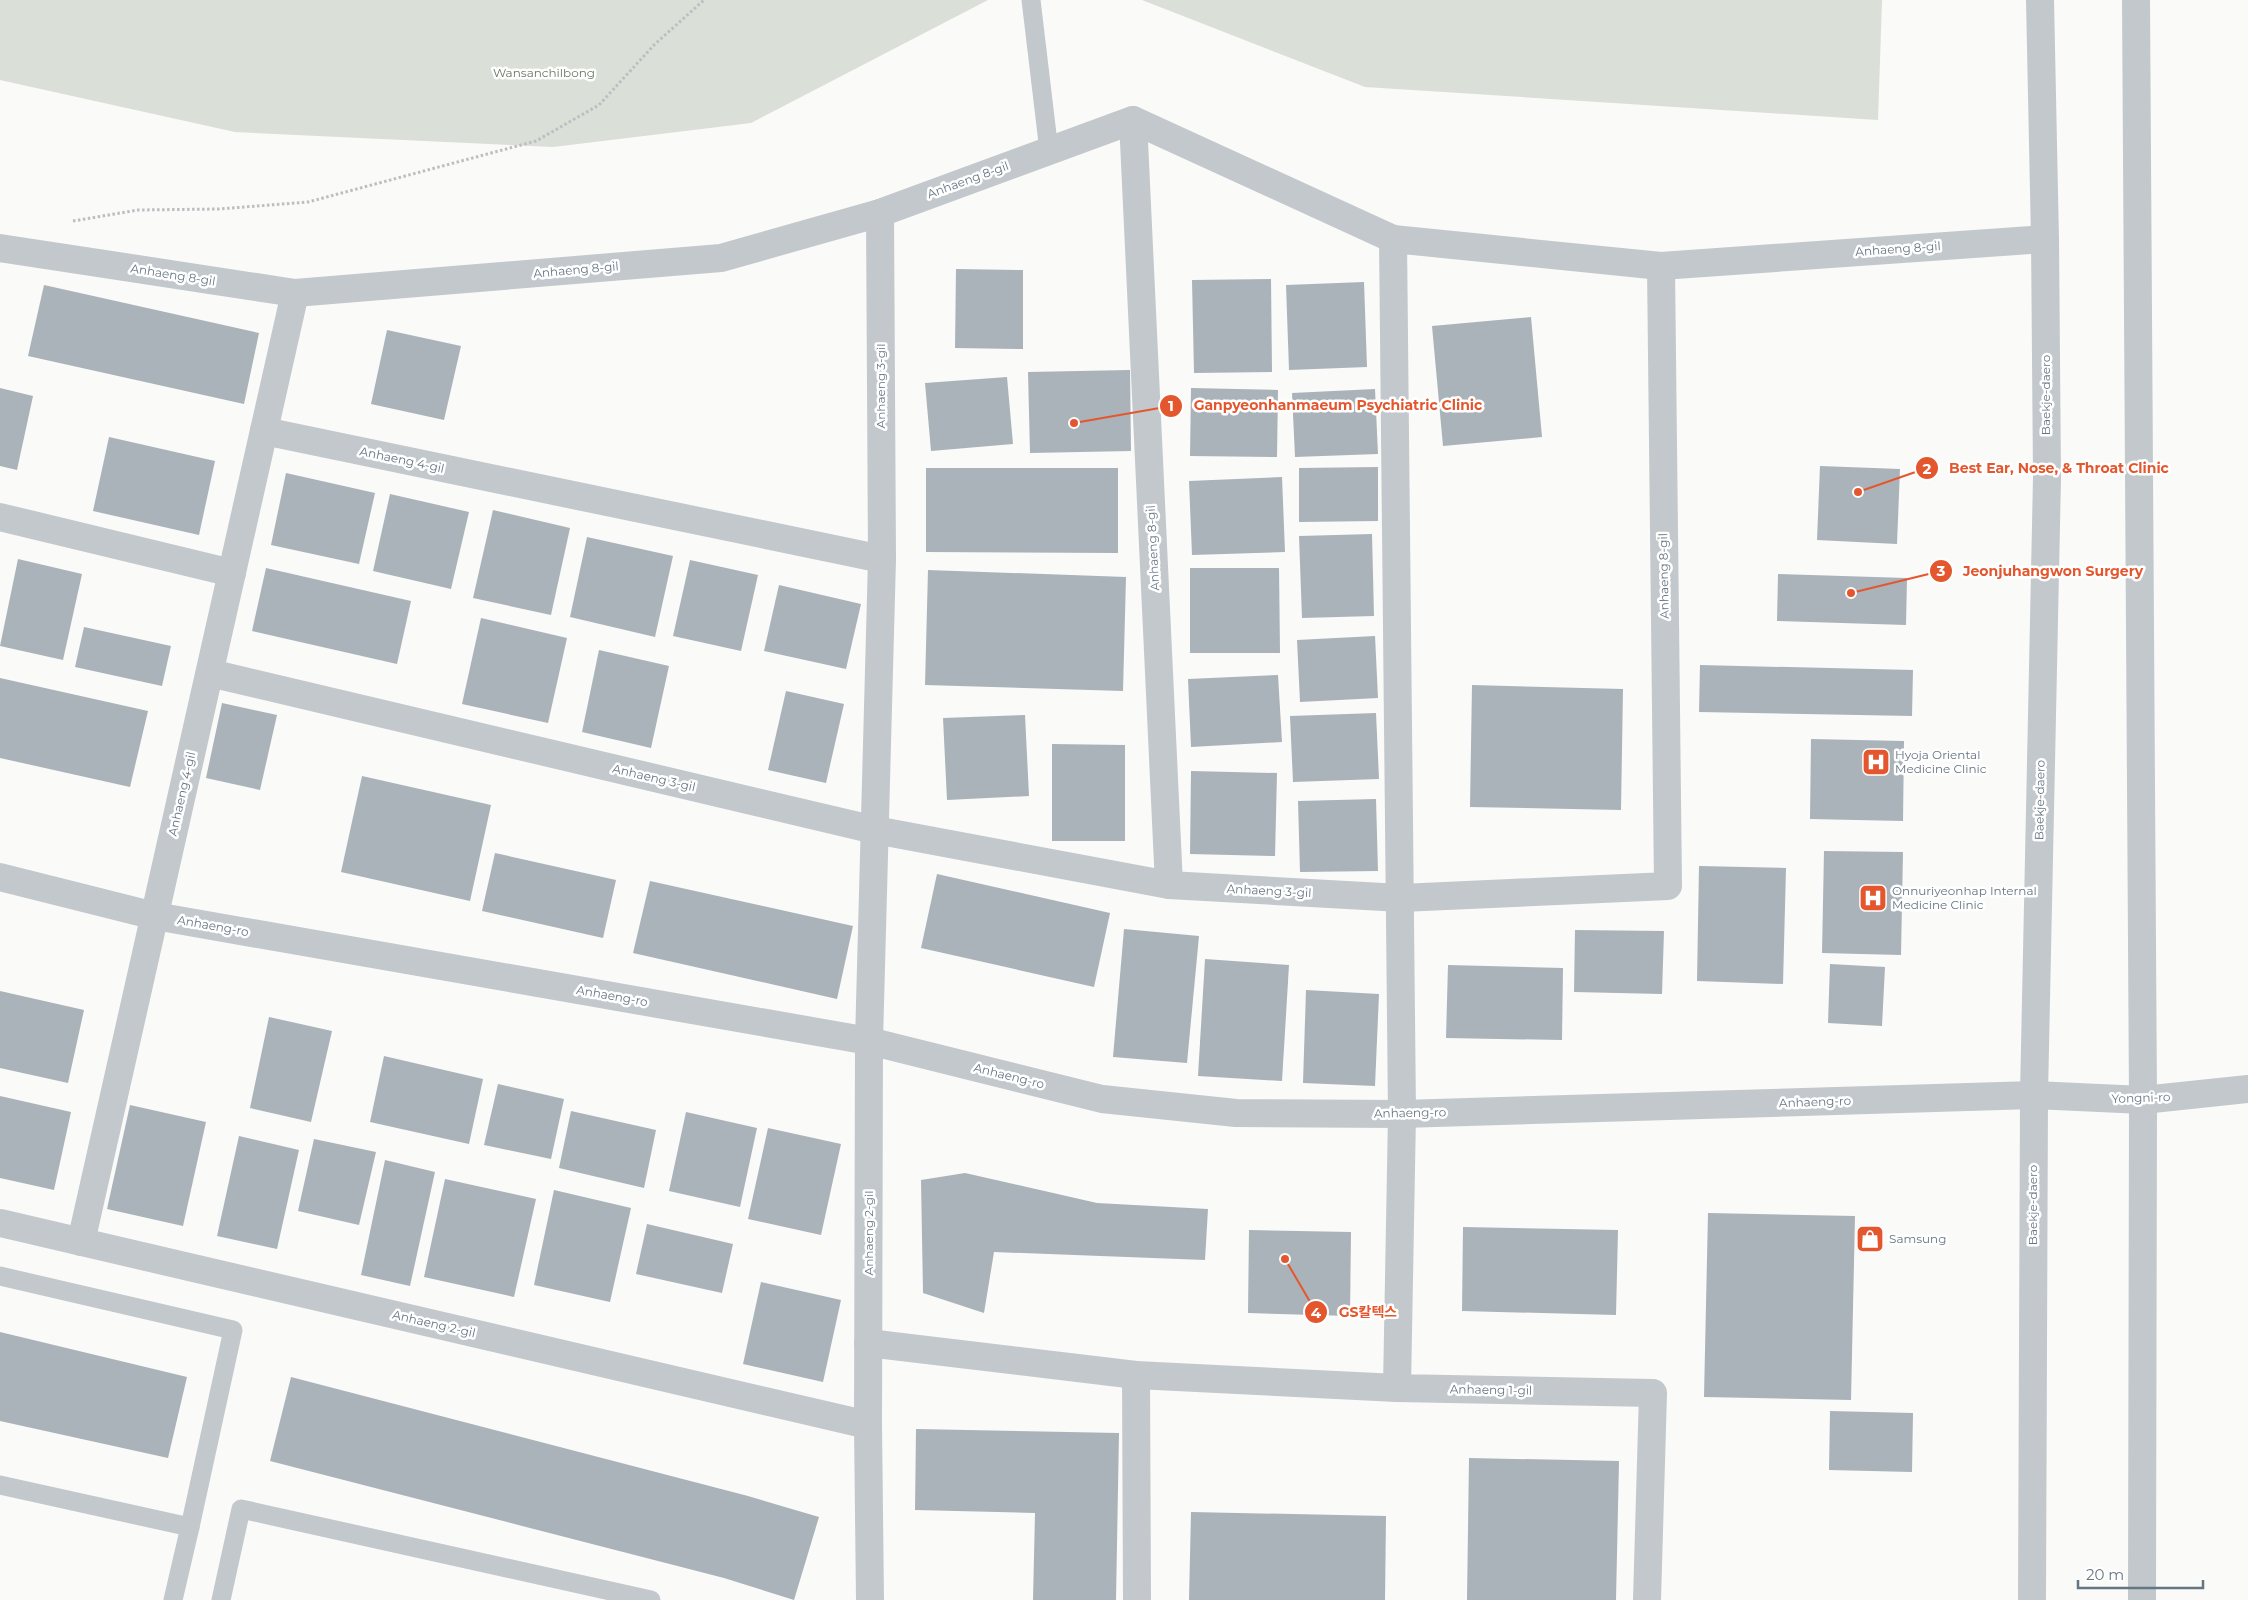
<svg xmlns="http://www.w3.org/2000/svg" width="2248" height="1600" viewBox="0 0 2248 1600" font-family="Montserrat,'Noto Sans KR',sans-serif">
<rect width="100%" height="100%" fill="#fafaf8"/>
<g fill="#dadfd7">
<polygon points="0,0 988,0 751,123 553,147 235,132 0,80"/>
<polygon points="1142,0 1882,0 1878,120 1365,87"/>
</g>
<g fill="#aab3b9">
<polygon points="956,269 1023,270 1023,349 955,348"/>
<polygon points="1271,279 1272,372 1194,373 1192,280"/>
<polygon points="1364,282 1367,367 1289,370 1286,285"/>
<polygon points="44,285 259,333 244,404 28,356"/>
<polygon points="1531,317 1542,437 1443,446 1432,326"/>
<polygon points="387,330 461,346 444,420 371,404"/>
<polygon points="1130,370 1131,451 1030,453 1028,372"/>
<polygon points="1007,377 1013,444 931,451 925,383"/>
<polygon points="0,388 33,396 17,470 0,466"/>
<polygon points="1191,388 1278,390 1277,457 1190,456"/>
<polygon points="1375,389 1378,454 1295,457 1292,393"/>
<polygon points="109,437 215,461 199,535 93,511"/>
<polygon points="1820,466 1900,469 1897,544 1817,540"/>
<polygon points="1378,467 1378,521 1299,522 1299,468"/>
<polygon points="926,468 1118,468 1118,553 926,552"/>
<polygon points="286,473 375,493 359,564 271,545"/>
<polygon points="1282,477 1285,552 1192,555 1189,481"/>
<polygon points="390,494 469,512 451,589 373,571"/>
<polygon points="493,510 570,528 551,615 473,598"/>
<polygon points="1372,534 1374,616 1302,618 1299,536"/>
<polygon points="587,537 673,556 655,637 570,617"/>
<polygon points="18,559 82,574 63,660 0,646"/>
<polygon points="690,560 758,575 741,651 673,636"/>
<polygon points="266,568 411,601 397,664 252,631"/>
<polygon points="1190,568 1279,568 1280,653 1190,653"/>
<polygon points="928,570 1126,577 1123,691 925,685"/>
<polygon points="1778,574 1907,578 1906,625 1777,621"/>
<polygon points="779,585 861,604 846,669 764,651"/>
<polygon points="481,618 567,638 548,723 462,704"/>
<polygon points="84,627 171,646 162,686 75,667"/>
<polygon points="1375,636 1378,698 1300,702 1297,640"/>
<polygon points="599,650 669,666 651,748 582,732"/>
<polygon points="1700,665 1913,670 1912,716 1699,712"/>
<polygon points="1278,675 1282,742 1191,747 1188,679"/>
<polygon points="0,678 148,711 130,787 0,758"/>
<polygon points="1472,685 1623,689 1621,810 1470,807"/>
<polygon points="786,691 844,704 826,783 768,770"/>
<polygon points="222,703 277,715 260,790 206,778"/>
<polygon points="1376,713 1379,779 1293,782 1290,716"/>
<polygon points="1025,715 1029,796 947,800 943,718"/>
<polygon points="1811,739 1904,741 1903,821 1810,819"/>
<polygon points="1052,744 1125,745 1125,841 1052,841"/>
<polygon points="1191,771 1277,773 1275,856 1190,854"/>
<polygon points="362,776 491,805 470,901 341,872"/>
<polygon points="1376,799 1378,871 1300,872 1298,801"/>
<polygon points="1824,851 1903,852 1901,955 1822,953"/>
<polygon points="495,853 616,880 603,938 482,911"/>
<polygon points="1699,866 1786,868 1783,984 1697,981"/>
<polygon points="937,874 1110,913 1094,987 921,948"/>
<polygon points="650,881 853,926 837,999 633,953"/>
<polygon points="1124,929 1199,936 1187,1063 1113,1057"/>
<polygon points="1575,930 1664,931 1662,994 1574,992"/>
<polygon points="1205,959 1289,965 1282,1081 1198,1076"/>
<polygon points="1830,964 1885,967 1882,1026 1828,1023"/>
<polygon points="1448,965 1563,968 1562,1040 1446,1038"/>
<polygon points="1306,990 1379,994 1375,1086 1303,1083"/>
<polygon points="0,991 84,1010 68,1083 0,1068"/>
<polygon points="269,1017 332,1031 311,1122 250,1108"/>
<polygon points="384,1056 483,1079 469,1144 370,1122"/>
<polygon points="498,1084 564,1099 551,1159 484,1145"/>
<polygon points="0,1096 71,1112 54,1190 0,1178"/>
<polygon points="130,1105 206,1122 183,1226 107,1209"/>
<polygon points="571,1111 656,1130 644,1188 559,1168"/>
<polygon points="686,1112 757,1128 740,1207 669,1191"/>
<polygon points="768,1128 841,1144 821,1235 748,1219"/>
<polygon points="239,1136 299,1150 277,1249 217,1236"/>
<polygon points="314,1139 376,1152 359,1225 298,1211"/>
<polygon points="385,1160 435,1172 410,1286 361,1275"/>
<polygon points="965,1173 1097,1203 1208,1209 1205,1260 994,1252 984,1313 923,1293 921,1180"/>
<polygon points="445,1179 536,1199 514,1297 424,1277"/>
<polygon points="554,1190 631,1208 610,1302 534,1285"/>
<polygon points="1708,1213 1855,1216 1851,1400 1704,1397"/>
<polygon points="647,1224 733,1244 722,1293 636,1274"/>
<polygon points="1463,1227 1618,1230 1616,1315 1462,1311"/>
<polygon points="1249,1230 1351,1232 1350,1316 1248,1313"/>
<polygon points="761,1282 841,1300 823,1382 743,1364"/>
<polygon points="0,1332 187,1377 168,1458 0,1421"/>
<polygon points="291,1377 748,1496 819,1517 794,1600 724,1578 270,1461"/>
<polygon points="1830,1411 1913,1413 1912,1472 1829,1470"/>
<polygon points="916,1429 1119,1433 1116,1600 1033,1600 1035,1513 915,1510"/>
<polygon points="1469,1458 1619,1461 1616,1600 1467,1600"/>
<polygon points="1191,1512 1386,1516 1385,1600 1189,1600"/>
</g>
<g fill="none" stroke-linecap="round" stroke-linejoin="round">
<polyline stroke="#bbbfc2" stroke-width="3" stroke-dasharray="2.5 2.5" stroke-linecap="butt" points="73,221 138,210 219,209 308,202 536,141 599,105 654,45 704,0"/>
<g stroke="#c3c8cc" stroke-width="19">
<polyline points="1031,0 1049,151"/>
<polyline points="0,1276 233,1330 190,1527 0,1485"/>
<polyline points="173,1600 190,1527"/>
<polyline points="221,1600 241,1509 651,1600"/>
</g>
<g stroke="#c3c8cc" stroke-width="28">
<polyline points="1133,120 1169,885"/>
<polyline points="1393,239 1402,1114 1397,1388 1653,1393 1647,1600"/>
<polyline points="0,248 295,293 721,258 880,213 1133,120 1393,239 1661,266 2045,239"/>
<polyline points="264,431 882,559"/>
<polyline points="0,517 232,573"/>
<polyline points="210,673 875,830 1169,885 1401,898 1668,886 1661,266"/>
<polyline points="0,1223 868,1425"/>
<polyline points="81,1242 295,293"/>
<polyline points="868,1343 1136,1375 1397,1388"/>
<polyline points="1136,1375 1137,1600"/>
<polyline points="870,1600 868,1425 869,1041 882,559 880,213"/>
</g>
<g stroke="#c3c8cc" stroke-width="28">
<polyline points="2136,0 2143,1100 2142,1600"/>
<polyline points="0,877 155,916 869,1041 1102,1099 1236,1113 1402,1114 2034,1095 2143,1100 2248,1089"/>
<polyline points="2032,1600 2034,1095 2047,478 2045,239 2040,0"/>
</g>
</g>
<defs>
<symbol id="hospital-square" viewBox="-11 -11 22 22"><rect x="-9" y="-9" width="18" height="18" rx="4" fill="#e4572e" stroke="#fff"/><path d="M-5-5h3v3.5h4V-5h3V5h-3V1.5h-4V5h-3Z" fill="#fff"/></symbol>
<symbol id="shop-square" viewBox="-11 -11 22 22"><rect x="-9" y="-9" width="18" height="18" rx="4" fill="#e4572e" stroke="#fff"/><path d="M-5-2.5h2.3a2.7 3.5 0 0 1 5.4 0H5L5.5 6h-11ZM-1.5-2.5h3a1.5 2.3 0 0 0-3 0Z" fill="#fff"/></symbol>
</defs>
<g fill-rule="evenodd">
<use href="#hospital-square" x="1860" y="746" width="32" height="32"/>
<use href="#hospital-square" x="1857" y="882" width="32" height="32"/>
<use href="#shop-square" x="1854" y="1223" width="32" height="32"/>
</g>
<g text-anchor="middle" stroke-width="5" stroke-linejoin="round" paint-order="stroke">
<g font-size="12" fill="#687a64" stroke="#fff">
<text x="544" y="77">Wansanchilbong</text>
</g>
<g font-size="12" fill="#657683" stroke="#fff">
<text transform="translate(968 180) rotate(-20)" y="4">Anhaeng 8-gil</text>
<text transform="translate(1898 249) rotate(-4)" y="4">Anhaeng 8-gil</text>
<text transform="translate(576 270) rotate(-5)" y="4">Anhaeng 8-gil</text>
<text transform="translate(173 275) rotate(9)" y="4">Anhaeng 8-gil</text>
<text transform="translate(881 386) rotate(-90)" y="4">Anhaeng 3-gil</text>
<text transform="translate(2046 395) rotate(-90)" y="4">Baekje-daero</text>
<text transform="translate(402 460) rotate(12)" y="4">Anhaeng 4-gil</text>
<text transform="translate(1153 548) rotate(-93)" y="4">Anhaeng 8-gil</text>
<text transform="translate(1664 576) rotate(-91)" y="4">Anhaeng 8-gil</text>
<text transform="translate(654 778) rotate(13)" y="4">Anhaeng 3-gil</text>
<text transform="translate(182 794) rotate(-77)" y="4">Anhaeng 4-gil</text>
<text transform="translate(2040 800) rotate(-89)" y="4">Baekje-daero</text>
<text transform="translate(1269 891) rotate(3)" y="4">Anhaeng 3-gil</text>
<text transform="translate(213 926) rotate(10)" y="4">Anhaeng-ro</text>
<text transform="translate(612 996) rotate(10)" y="4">Anhaeng-ro</text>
<text transform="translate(1009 1076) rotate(14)" y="4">Anhaeng-ro</text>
<text transform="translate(2141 1098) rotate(-2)" y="4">Yongni-ro</text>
<text transform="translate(1815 1102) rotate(-2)" y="4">Anhaeng-ro</text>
<text transform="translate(1410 1113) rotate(-1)" y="4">Anhaeng-ro</text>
<text transform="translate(2033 1205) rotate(-90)" y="4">Baekje-daero</text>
<text transform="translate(869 1233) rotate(-90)" y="4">Anhaeng 2-gil</text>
<text transform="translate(434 1324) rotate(13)" y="4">Anhaeng 2-gil</text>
<text transform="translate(1491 1390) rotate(1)" y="4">Anhaeng 1-gil</text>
</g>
<g font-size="12" fill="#657683" stroke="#fff" text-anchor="start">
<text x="1895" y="759">Hyoja Oriental<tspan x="1895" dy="14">Medicine Clinic</tspan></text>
<text x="1892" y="895">Onnuriyeonhap Internal<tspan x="1892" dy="14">Medicine Clinic</tspan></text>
<text x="1889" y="1243">Samsung</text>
</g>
</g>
<path fill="none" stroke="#e4572e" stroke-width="2" d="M1074 423L1171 406M1858 492L1927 468M1851 593L1941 571M1285 1259L1316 1312"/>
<g fill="#e4572e" stroke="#fff" stroke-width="2">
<circle cx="1074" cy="423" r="5"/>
<circle cx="1858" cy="492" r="5"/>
<circle cx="1851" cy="593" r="5"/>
<circle cx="1285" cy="1259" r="5"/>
<circle cx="1171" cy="406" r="12"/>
<circle cx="1927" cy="468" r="12"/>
<circle cx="1941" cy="571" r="12"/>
<circle cx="1316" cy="1312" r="12"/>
</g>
<g font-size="15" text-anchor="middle" font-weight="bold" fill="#fff">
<text x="1171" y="411">1</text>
<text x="1927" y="474">2</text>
<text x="1941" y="576">3</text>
<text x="1316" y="1318">4</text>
</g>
<g font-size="14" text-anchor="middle" font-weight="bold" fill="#e4572e" stroke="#fff" stroke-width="5" stroke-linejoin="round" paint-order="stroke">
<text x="1338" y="410">Ganpyeonhanmaeum Psychiatric Clinic</text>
<text x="2059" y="473">Best Ear, Nose, &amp; Throat Clinic</text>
<text x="2053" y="576">Jeonjuhangwon Surgery</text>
<text x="1368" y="1317">GS칼텍스</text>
</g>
<path d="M2078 1580v8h125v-8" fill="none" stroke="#657683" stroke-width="2.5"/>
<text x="2086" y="1580" font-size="15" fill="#657683" stroke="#ffffff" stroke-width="4" paint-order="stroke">20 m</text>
</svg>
